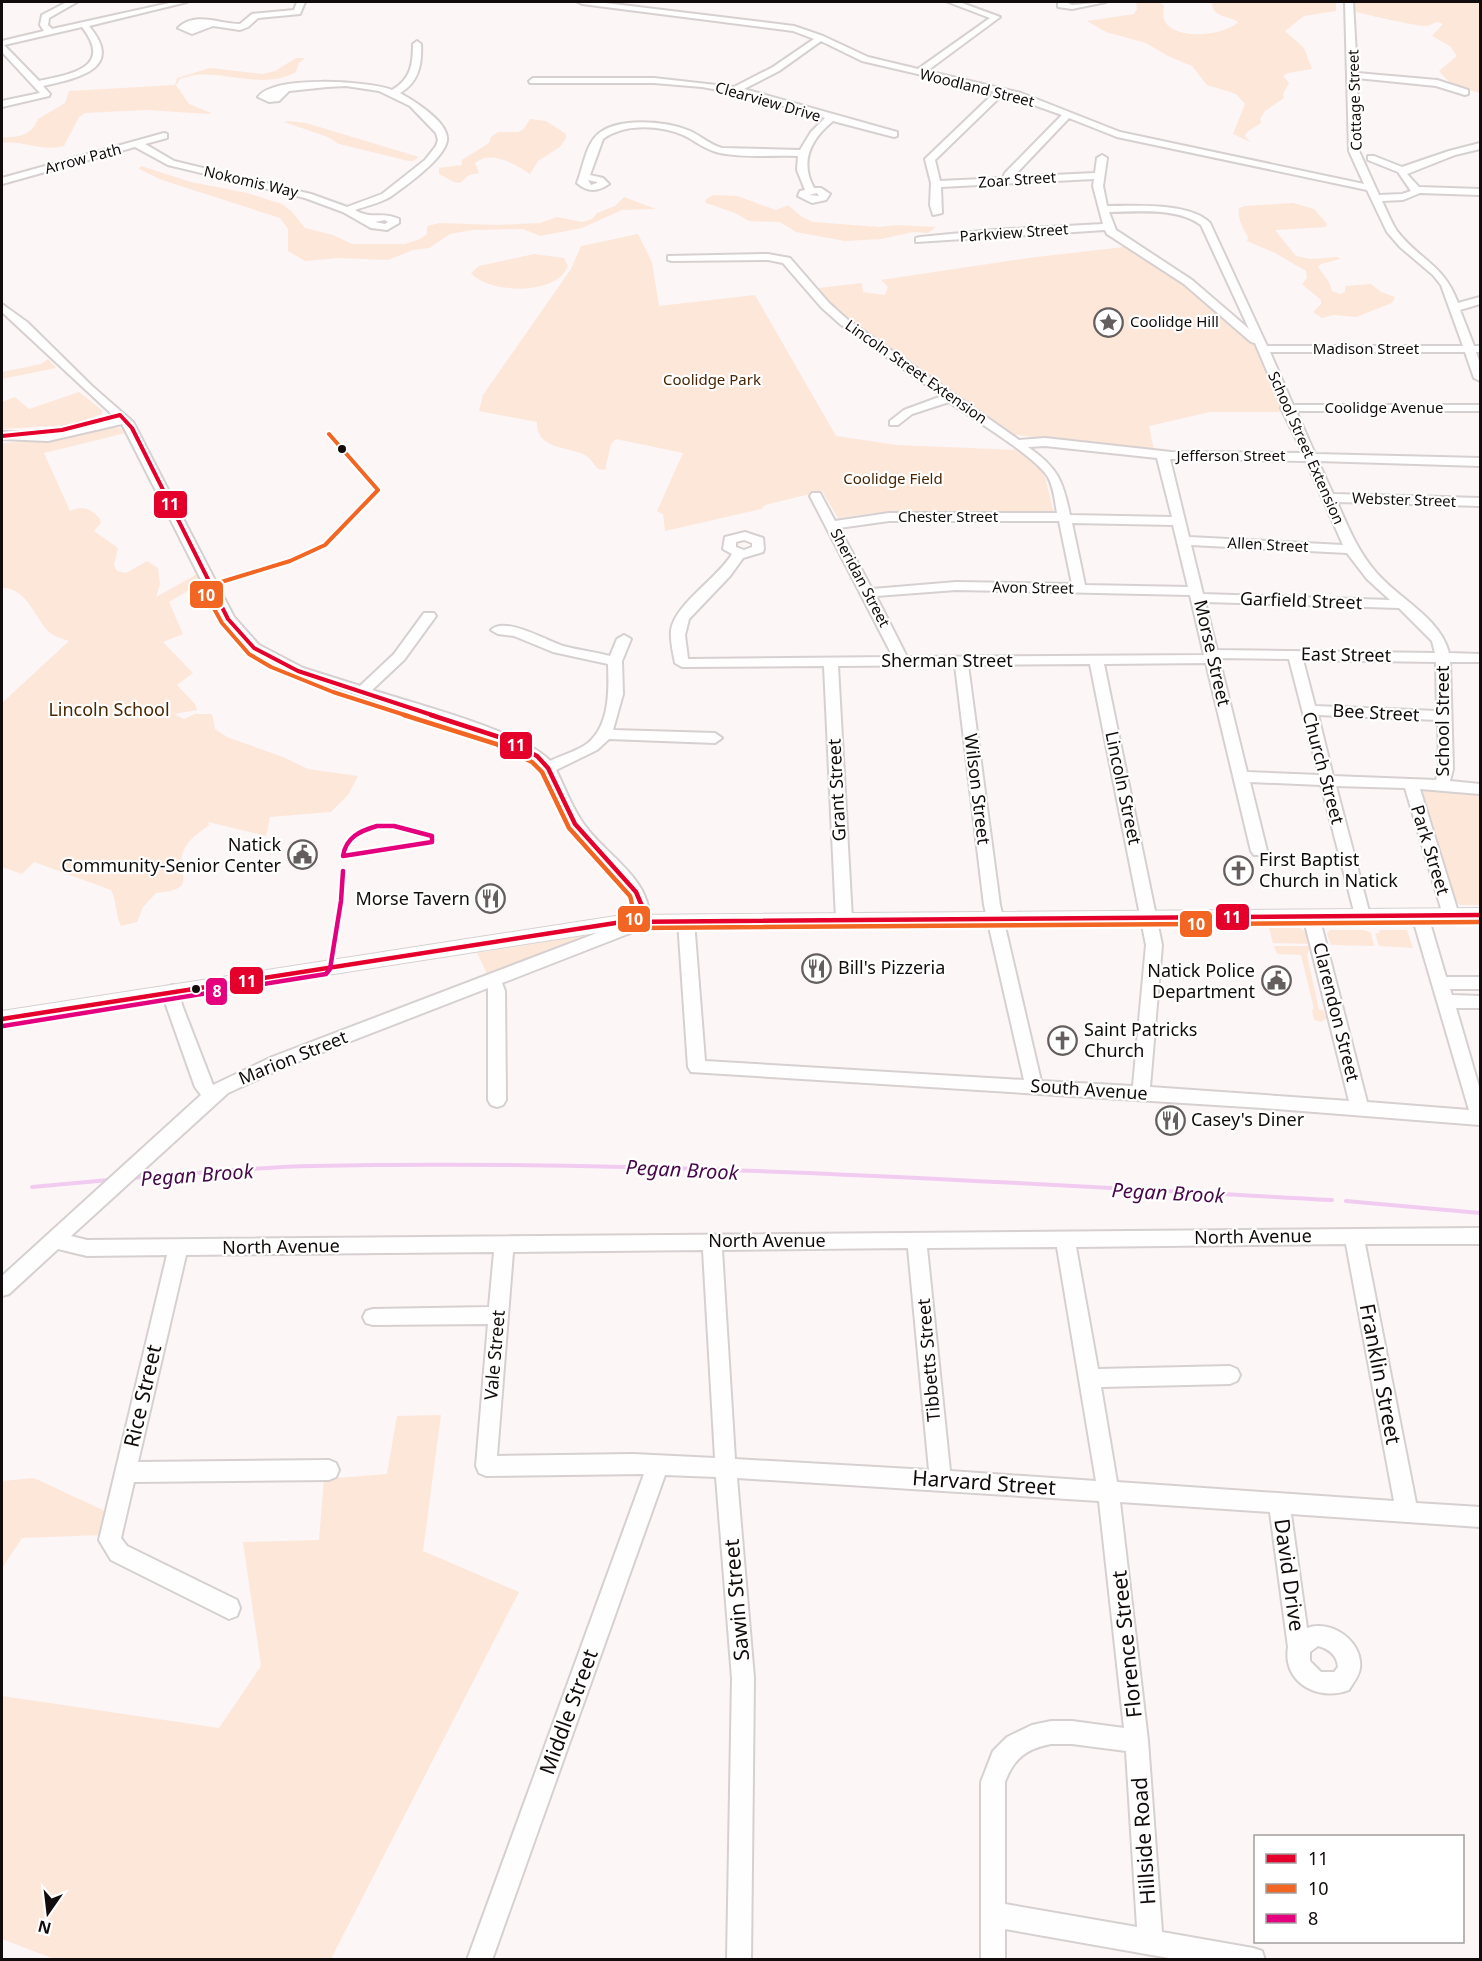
<svg xmlns="http://www.w3.org/2000/svg" width="1482" height="1961" viewBox="0 0 1482 1961" font-family="'Noto Sans',sans-serif">
<rect width="100%" height="100%" fill="#fcf6f7"/>
<g fill="#fde7d9">
<path d="M1136 2H1160L1164 6C1154 42 1221 39 1238 22 1228 15 1212 18 1212 2H1336V11L1304 16 1285 31 1304 48 1312 69 1288 73 1283 76 1289 83 1283 94 1284 98 1265 111 1260 119 1261 123 1247 132 1245 136 1250 142 1233 134 1245 104 1236 94 1207 85 1192 66 1168 56 1146 43 1106 32 1087 21 1134 14 1137 9Z"/>
<path d="M1354 2H1480V93L1452 85 1439 71 1457 56 1450 46 1432 36 1443 24 1438 22C1432 23 1431 26 1425 26 1417 26 1357 13 1354 11Z"/>
<path d="M296 58H305L299 63 296 72C259 93 216 64 180 79L176 85 189 104 211 113 209 114 146 110 85 113 79 117 64 146C41 152 23 140 2 143V137C19 138 32 135 38 119L65 103 69 91 175 85 177 78 210 68 262 74 275 71Z"/>
<path d="M530 119 546 121 566 134V138L560 147 538 161 530 174C516 165 492 149 475 163L479 173 469 175 460 183 454 182 439 174V168L462 165V160L489 143 491 137 498 132H518L523 130Z"/>
<polygon points="289,121 306,123 419,157 413,161 409,161 339,144 328,137 284,122"/>
<polygon points="141,166 191,182 247,193 282,204 292,212 305,228 333,235 352,244 405,244 420,239 427,234 427,226 440,223 496,225 540,223 557,217 582,222 592,219 597,213 615,206 624,197 656,209 622,210 582,228 540,236 523,229 472,230 450,234 429,248 413,250 388,260 338,258 305,261 288,251 288,229 280,218 162,180 139,169"/>
<polygon points="713,195 737,196 776,210 788,205 802,217 813,222 880,227 897,225 936,227 928,233 913,232 881,239 845,241 796,232 780,222 749,221 735,213 706,203 705,200"/>
<path d="M1293 203 1314 209 1327 224 1326 227 1275 230 1296 256 1310 259 1338 257 1340 259 1321 264 1318 267 1329 282 1332 291 1340 294 1345 292V286L1371 284 1381 292 1395 297 1392 303 1356 317 1334 315 1322 318 1313 312 1321 304V300L1302 284 1307 278 1306 271 1275 253 1247 241 1248 237C1243 228 1237 218 1239 208L1245 206Z"/>
<path d="M638 234 652 262 659 306 755 295 836 436 897 445 1018 450 1040 467 1045 477 1054 513H874L838 518 822 491 765 505 761 509 665 531 663 514 657 511 683 453 616 439 611 444 605 470 598 469C594 464 590 458 585 455 567 446 536 450 537 422L479 411 483 395 571 269 581 246Z"/>
<polygon points="1124,247 1188,286 1255,344 1283,412 1210,412 1149,426 1154,450 1015,435 846,316 831,304 818,288 862,283 863,292 885,295 888,287 881,280 1028,258"/>
<path d="M534 254 564 258 568 266C557 296 488 294 471 273L479 266Z"/>
<polygon points="48,359 56,368 2,379 2,372 41,364"/>
<polygon points="79,392 102,410 102,414 70,425 2,429 2,402 15,397 29,409"/>
<path d="M113 427 122 428 126 433 44 453 70 511C83 505 90 508 100 519L101 523 94 531 118 548 114 565 117 571 126 573 147 561 158 568 160 584 156 597 197 574 201 583 169 602 183 634 163 642 193 673 177 685 195 704 197 710 174 714 184 719 195 714H212L215 729 227 737 283 757 308 769 358 776 348 795 331 812 270 817 266 836 208 822 209 825C199 833 188 839 183 852 175 875 201 889 156 893L143 907 137 922 121 926C115 914 117 902 111 890L34 862 22 874 2 867V703L69 641C61 638 54 637 48 631 34 616 26 587 2 588V443L56 440Z"/>
<polygon points="1431,788 1480,794 1480,905 1460,905 1452,899 1420,795 1425,789"/>
<polygon points="1269,928 1300,928 1307,933 1310,944 1273,943"/>
<polygon points="1330,930 1364,930 1371,933 1374,946 1331,945 1327,934"/>
<polygon points="1380,930 1407,930 1413,948 1379,946 1375,933 1379,933"/>
<polygon points="582,936 585,938 488,976 477,953"/>
<polygon points="1274,946 1310,946 1307,955 1319,1010 1323,1010 1327,1018 1321,1022 1314,1020 1312,1010 1314,1009 1301,955 1277,954"/>
<polygon points="441,1415 423,1551 519,1592 331,1959 54,1959 2,1939 2,1696 219,1728 261,1666 243,1542 319,1540 324,1479 387,1474 397,1416"/>
<polygon points="34,1478 107,1512 100,1535 22,1538 2,1568 2,1481"/>
</g>
<g fill="none" stroke-linecap="round" stroke-linejoin="round">
<g stroke="#f2cbf1" stroke-width="4">
<path d="M132 1178C192 1174 253 1167 313 1166 653 1159 992 1182 1332 1200"/>
<polyline points="32,1187 109,1180"/>
<polyline points="1346,1201 1480,1213"/>
</g>
<defs>
<g id="minor">
<path d="M67 2H77L49 18 48 25 52 29 174 2H187L89 26C125 69 78 78 43 86L50 94 49 96 2 107V101L40 93 2 52V41L44 31 40 25 42 15ZM82 27C114 68 71 74 39 81L4 45Z"/>
<path d="M297 2H305L300 14 258 18 248 27 240 30 213 26 192 34 178 28C195 11 219 24 240 24L252 14 294 10Z"/>
<path d="M578 2H597L794 26 823 36 868 57 918 69 990 18 948 2H959L1000 17 927 71 1021 93 1120 132 1364 184 1349 151 1345 2H1353L1357 73 1437 80 1468 90V94L1465 95 1436 86 1357 78 1359 151 1379 195 1402 194 1411 191 1398 172 1368 160V156H1374L1402 167 1449 151 1480 143V149L1455 155 1407 174 1419 187 1480 189V195L1420 193 1403 200 1382 201C1387 211 1391 222 1397 231 1420 261 1443 263 1458 303L1480 297V304L1460 310 1474 346H1480V352H1476L1480 364V381L1474 378 1465 352H1270L1293 405H1480V411H1296L1315 454 1480 458V466L1318 461 1333 494 1480 498V506L1337 502C1348 527 1357 550 1375 571 1398 599 1440 617 1449 653L1480 654V662H1450L1453 769 1450 781 1480 784V794L1420 789 1459 915 1457 919H1445L1443 915 1405 788 1336 786 1370 915 1368 919H1356L1321 785 1250 782 1267 851 1264 855H1254L1251 851 1206 663 1104 664 1162 945 1150 1087 1349 1101 1303 916 1305 912H1317L1319 916 1367 1102 1469 1110 1412 916 1414 912H1426L1428 916 1446 977H1480V989H1450L1452 995 1480 996V1008H1456L1480 1090V1125L1263 1108 691 1072 688 1067 678 921 680 917H692L694 921 705 1061 1024 1080 984 905 955 665 838 666 852 919 850 923H838L836 919 824 666 682 667 675 663C673 652 670 641 671 630 675 604 718 578 732 554L723 549 725 537 745 532 763 538 764 549 763 552 743 558 730 576 689 619 685 635 688 659 893 657 810 496 812 493H820L835 521 889 513H1057C1055 502 1054 488 1048 477 1035 456 972 418 949 402L912 414 898 425H890V421L904 410 942 396 840 324 821 307 783 263 768 260 672 261 668 260V256L768 254 790 258 829 303 848 320 1019 440 1045 438 1171 452 1303 453 1281 408 1282 406 1255 343 1251 342 1184 284 1107 234 1105 230 916 242V238L920 237 992 230 1103 224 1093 186 1094 179 941 187 942 213 933 215 930 205 931 183 925 159 995 92 862 61 821 41 779 71 744 89 897 132V136L894 137 833 121C811 139 799 161 814 188H821L830 194 826 200 812 203 798 196 800 191 805 190 797 170 798 156C772 155 745 158 720 153 705 150 696 141 683 135 660 125 624 123 603 139L590 175 603 178 609 184C598 192 587 192 577 183 583 168 585 148 596 136 615 116 667 121 690 131 701 136 710 145 722 148L800 150 811 132 825 118 746 95 702 87 654 83H530L529 81 533 78H654L734 87 773 67 814 39 793 31 582 4ZM1003 94 1062 115 1005 173 1003 178 940 181 935 160ZM1069 118 1117 137 1367 190 1387 232 1400 247 1433 275 1441 285 1463 346H1267L1210 223C1190 202 1135 206 1107 206L1103 186 1107 158 1102 155 1097 158 1095 173 1013 177ZM588 180 597 182V183L591 185ZM817 193 819 196 809 195ZM1109 212C1137 212 1177 207 1201 225L1249 329 1192 280 1116 230ZM1045 446 1157 458 1172 517 1070 515C1063 481 1058 468 1028 447ZM1170 459 1306 461 1343 545 1189 537ZM889 521H1059L1072 584 956 582 872 589 839 528ZM1072 523 1173 525 1188 587 1085 585ZM744 540 752 543V547L744 550 736 547V542ZM1191 545 1347 553 1367 579 1390 600 1203 594ZM956 590 1190 595 1204 655 907 657 876 596ZM1205 602 1399 608 1432 641 1435 653 1217 650ZM1219 658 1289 659 1319 775 1247 772ZM1303 660 1436 662 1437 711 1315 706ZM1090 664 1146 945 1133 1086 1041 1081 1000 905 968 665ZM1318 715 1438 720 1439 769 1436 780 1333 776Z"/>
<polygon points="1058,2 1066,2 1072,5 1106,2 1072,9 1058,7"/>
<path d="M417 41 421 44C422 64 419 82 400 93 414 101 445 120 447 137 450 155 404 187 390 197 380 203 366 206 355 210 371 220 382 211 399 219V223L387 230 371 228 343 212 305 198 168 165 135 147 2 184V178L164 133 167 134V138L145 144 174 161 311 194 347 207 382 194 425 160 436 146 438 140 436 133 410 106 379 91 346 86 327 87 289 91 279 101 269 102 258 97C273 75 369 81 392 90 411 79 413 64 413 44ZM385 220 388 222 385 224 375 222Z"/>
<path d="M2 304 27 322 92 386 133 422 234 617 259 645 303 668 360 686 394 654 424 613H434L436 616 404 660 372 690C415 704 522 731 550 761 562 755 578 751 588 743 610 725 609 689 608 664L553 652 514 636 498 634 491 630C505 616 547 641 563 646 578 650 595 652 610 656L617 639 624 635 631 639 622 661 623 694 613 730 715 733 722 738 715 743 609 739 597 750 556 770C564 786 571 805 581 820 602 854 652 877 649 921L638 930 502 983 505 991 506 1100 503 1105 497 1107 491 1105 488 1100V988L284 1067 228 1093 71 1236 87 1240 1480 1228V1244H1365L1416 1503 1480 1507V1527L1291 1514 1307 1628C1331 1619 1363 1641 1360 1668 1359 1676 1353 1683 1349 1690 1319 1702 1282 1683 1288 1647L1270 1512 1120 1502 1148 1741 1162 1932 1253 1948 1262 1951 1265 1960H1180L1005 1929V1960H981V1782L993 1751 1007 1737 1032 1725 1051 1721H1072L1124 1728 1099 1501 737 1478 754 1678 751 1960H727L732 1678 716 1477 665 1475 492 1960H467L644 1474 486 1476 479 1473 476 1466 488 1324 373 1325 366 1323 363 1317 366 1311 373 1309 489 1307 494 1252 186 1255 138 1462 329 1460 336 1463 339 1470 336 1477 329 1480 134 1482 121 1538 127 1546 237 1600 240 1608 237 1616 229 1619 111 1560 99 1540 167 1255 87 1256 58 1249 9 1294 2 1296V1276L201 1095 195 1087 166 1005 165 991 167 987 173 985 179 987 182 1005 213 1085 272 1057 626 922 633 918 634 906 629 895 570 828 542 770 532 759 494 740 293 674 249 651 221 619 122 424 48 441 2 439V432L48 433 116 418 2 312ZM1346 1244 1394 1501 1117 1482 1101 1387 1230 1384 1237 1381 1240 1375 1237 1369 1230 1366 1098 1369 1076 1247ZM1057 1247 1096 1481 950 1471 927 1248ZM908 1248 929 1470 735 1459 722 1250ZM703 1250 715 1458 633 1454 497 1456 513 1252ZM1318 1646C1329 1649 1337 1655 1338 1667L1334 1672H1321L1310 1661V1652ZM1051 1744H1072L1126 1751 1137 1927 1005 1904V1782C1014 1758 1026 1749 1051 1744Z"/>
</g>
<polygon id="major" points="1480,908 1480,922 622,929 2,1026 2,1011 622,915"/>
</defs>
<use href="#minor" stroke="#d7d0d1" stroke-width="4"/>
<use href="#major" stroke="#d7d0d1" stroke-width="2"/>
<use href="#minor" fill="#fffefe" fill-rule="evenodd"/>
<use href="#major" fill="#fffefe" fill-rule="evenodd"/>
<defs>
<polyline id="bus-1-far1" points="2,436 62,430 120,415 132,428 228,619 254,648 298,671 435,716"/>
<g id="bus-1">
<polyline points="431,715 499,737 537,756 548,768 575,824 636,892 642,906 641,921"/>
<polyline points="2,1019 622,922 1480,915"/>
</g>
<polyline id="bus-2-far1" points="329,434 378,490 325,545 290,561 208,586 206,594 222,623 249,654 271,667 333,692 408,716"/>
<path id="bus-2" d="M404 715 496 744 532 762 542 772 569 828 630 896C634 906 631 920 638 928L1480 922"/>
<g id="bus-3">
<path d="M377 826H394L432 836V842L343 856C346 837 360 831 377 826Z"/>
<polyline points="3,1026 326,974 330,969 341,901 343,871"/>
</g>
</defs>
<use href="#bus-1-far1" stroke="#fff" stroke-width="8"/>
<use href="#bus-1" stroke="#fff" stroke-width="9"/>
<use href="#bus-2-far1" stroke="#fff" stroke-width="8"/>
<use href="#bus-2" stroke="#fff" stroke-width="9"/>
<use href="#bus-3" stroke="#fff" stroke-width="9"/>
<use href="#bus-1-far1" stroke="#e4002b" stroke-width="4"/>
<use href="#bus-1" stroke="#e4002b" stroke-width="4.5"/>
<use href="#bus-2-far1" stroke="#f26522" stroke-width="4"/>
<use href="#bus-2" stroke="#f26522" stroke-width="4.5"/>
<use href="#bus-3" stroke="#e5007d" stroke-width="4.5"/>
</g>
<defs>
<symbol id="sight-ring" viewBox="-11 -11 22 22"><circle r="9.5" fill="#fff" stroke="#655e5e" stroke-width="1.5"/><path d="M0-6L1.8-2.2L6-1.7L2.9 1.2L3.7 5.4L0 3.3L-3.7 5.4L-2.9 1.2L-6-1.7L-1.8-2.2Z" fill="#655e5e"/></symbol>
<symbol id="civic-ring" viewBox="-11 -11 22 22"><circle r="9.5" fill="#fff" stroke="#655e5e" stroke-width="1.5"/><path d="M-.6-6.5H3V-4.5H.6V-3L4-1V1h2V6H-6V1h2V-1L-.6-3ZM-1.2 2.5V6h2.4V2.5Z" fill="#655e5e"/></symbol>
<symbol id="church-ring" viewBox="-11 -11 22 22"><circle r="9.5" fill="#fff" stroke="#655e5e" stroke-width="1.5"/><path d="M-1.2-6h2.4v3.5h3.3v2.4h-3.3V6h-2.4V-.1h-3.3v-2.4h3.3Z" fill="#655e5e"/></symbol>
<symbol id="restaurant-ring" viewBox="-11 -11 22 22"><circle r="9.5" fill="#fff" stroke="#655e5e" stroke-width="1.5"/><path d="M-5-6h1v4h1v-4h1v4h1v-4h1v5L-1.5 .5V6h-2V.5L-5-1ZM5-6V6H3V1.5H1.5Q1.5-4 5-6Z" fill="#655e5e"/></symbol>
</defs>
<g fill-rule="evenodd">
<use href="#sight-ring" x="1092" y="306" width="33" height="33"/>
<use href="#civic-ring" x="286" y="838" width="33" height="33"/>
<use href="#church-ring" x="1222" y="854" width="33" height="33"/>
<use href="#restaurant-ring" x="474" y="882" width="33" height="33"/>
<use href="#restaurant-ring" x="800" y="952" width="33" height="33"/>
<use href="#civic-ring" x="1260" y="964" width="33" height="33"/>
<use href="#church-ring" x="1046" y="1024" width="33" height="33"/>
<use href="#restaurant-ring" x="1154" y="1104" width="33" height="33"/>
</g>
<g fill="#130c0c" stroke="#fff" stroke-width="2">
<circle cx="342" cy="449" r="5"/>
<circle cx="196" cy="989" r="5"/>
</g>
<g text-anchor="middle" stroke-width="4.5" stroke-linejoin="round" paint-order="stroke">
<g font-size="15" fill="#130c0c" stroke="#fff">
<text transform="translate(977 88) rotate(14)" y="5">Woodland Street</text>
<text transform="translate(1355 100) rotate(-92)" y="5">Cottage Street</text>
<text transform="translate(768 102) rotate(16)" y="5">Clearview Drive</text>
<text transform="translate(83 159) rotate(-15)" y="5">Arrow Path</text>
<text transform="translate(1017 180) rotate(-4)" y="5">Zoar Street</text>
<text transform="translate(251 182) rotate(13)" y="5">Nokomis Way</text>
<text transform="translate(1014 233) rotate(-4)" y="5">Parkview Street</text>
<text x="1366" y="354">Madison Street</text>
<text transform="translate(916 372) rotate(35)" y="5">Lincoln Street Extension</text>
<text x="1384" y="413">Coolidge Avenue</text>
<text transform="translate(1306 448) rotate(66)" y="5">School Street Extension</text>
<text x="1231" y="461">Jefferson Street</text>
<text transform="translate(1404 500) rotate(2)" y="5">Webster Street</text>
<text x="948" y="522">Chester Street</text>
<text transform="translate(1268 545) rotate(3)" y="5">Allen Street</text>
<text transform="translate(860 578) rotate(62)" y="5">Sheridan Street</text>
<text transform="translate(1033 588) rotate(1)" y="5">Avon Street</text>
</g>
<g font-size="15" fill="#130c0c" stroke="#fff" text-anchor="start">
<text x="1130" y="327">Coolidge Hill</text>
</g>
<g font-size="15" fill="#492400" stroke="#fff">
<text x="712" y="385">Coolidge Park</text>
<text x="893" y="484">Coolidge Field</text>
</g>
<g font-size="18" fill="#130c0c" stroke="#fff">
<text transform="translate(1301 601) rotate(2)" y="6">Garfield Street</text>
<text transform="translate(1212 653) rotate(77)" y="6">Morse Street</text>
<text transform="translate(1346 655) rotate(1)" y="6">East Street</text>
<text x="947" y="667">Sherman Street</text>
<text transform="translate(1376 713) rotate(3)" y="6">Bee Street</text>
<text transform="translate(1443 721) rotate(-90)" y="6">School Street</text>
<text transform="translate(1323 768) rotate(75)" y="6">Church Street</text>
<text transform="translate(1123 788) rotate(78)" y="6">Lincoln Street</text>
<text transform="translate(977 789) rotate(83)" y="6">Wilson Street</text>
<text transform="translate(837 790) rotate(-93)" y="6">Grant Street</text>
<text transform="translate(1430 850) rotate(73)" y="6">Park Street</text>
<text transform="translate(1336 1012) rotate(76)" y="6">Clarendon Street</text>
<text transform="translate(293 1058) rotate(-22)" y="6">Marion Street</text>
<text transform="translate(1089 1090) rotate(4)" y="6">South Avenue</text>
<text transform="translate(1253 1237) rotate(-1)" y="6">North Avenue</text>
<text x="767" y="1247">North Avenue</text>
<text transform="translate(281 1247) rotate(-1)" y="6">North Avenue</text>
<text transform="translate(495 1355) rotate(-85)" y="6">Vale Street</text>
<text transform="translate(929 1360) rotate(-95)" y="6">Tibbetts Street</text>
</g>
<g font-size="18" fill="#492400" stroke="#fff">
<text x="109" y="716">Lincoln School</text>
</g>
<g font-size="18" fill="#130c0c" stroke="#fff" text-anchor="start">
<text x="281" y="851" text-anchor="end">Natick<tspan x="281" dy="21">Community-Senior Center</tspan></text>
<text x="1259" y="866">First Baptist<tspan x="1259" dy="21">Church in Natick</tspan></text>
<text x="470" y="905" text-anchor="end">Morse Tavern</text>
<text x="838" y="974">Bill's Pizzeria</text>
<text x="1255" y="977" text-anchor="end">Natick Police<tspan x="1255" dy="21">Department</tspan></text>
<text x="1084" y="1036">Saint Patricks<tspan x="1084" dy="21">Church</tspan></text>
<text x="1191" y="1126">Casey's Diner</text>
</g>
<g font-size="20" font-style="italic" fill="#470849" stroke="#fff">
<text transform="translate(682 1170) rotate(3)" y="7">Pegan Brook</text>
<text transform="translate(197 1175) rotate(-4)" y="7">Pegan Brook</text>
<text transform="translate(1168 1193) rotate(3)" y="7">Pegan Brook</text>
</g>
<g font-size="21" fill="#130c0c" stroke="#fff">
<text transform="translate(1380 1374) rotate(79)" y="7">Franklin Street</text>
<text transform="translate(143 1396) rotate(-77)" y="7">Rice Street</text>
<text transform="translate(984 1483) rotate(4)" y="7">Harvard Street</text>
<text transform="translate(1289 1575) rotate(82)" y="7">David Drive</text>
<text transform="translate(737 1600) rotate(-95)" y="7">Sawin Street</text>
<text transform="translate(1127 1644) rotate(-96)" y="7">Florence Street</text>
<text transform="translate(569 1712) rotate(-70)" y="7">Middle Street</text>
<text transform="translate(1144 1841) rotate(-94)" y="7">Hillside Road</text>
</g>
</g>
<g stroke="#fff" stroke-width="2">
<rect x="153" y="490" width="35" height="29" rx="6" fill="#e4002b"/>
<rect x="189" y="580" width="35" height="29" rx="6" fill="#f26522"/>
<rect x="499" y="731" width="34" height="29" rx="6" fill="#e4002b"/>
<rect x="1215" y="903" width="35" height="28" rx="6" fill="#e4002b"/>
<rect x="617" y="905" width="34" height="28" rx="6" fill="#f26522"/>
<rect x="1179" y="910" width="34" height="28" rx="6" fill="#f26522"/>
<rect x="229" y="966" width="35" height="29" rx="6" fill="#e4002b"/>
<rect x="205" y="977" width="23" height="29" rx="6" fill="#e5007d"/>
</g>
<g font-size="16" text-anchor="middle" font-weight="bold" fill="#fff">
<text x="170" y="510">11</text>
<text x="206" y="601">10</text>
<text x="516" y="751">11</text>
<text x="1232" y="923">11</text>
<text x="634" y="925">10</text>
<text x="1196" y="930">10</text>
<text x="247" y="987">11</text>
<text x="217" y="997">8</text>
</g>
<rect width="1482" height="1961" fill="none" stroke="#130c0c" stroke-width="6"/>
<rect x="1254" y="1835" width="210" height="108" fill="#ffffff" stroke="#a19e9e" stroke-width="1.5"/>
<rect x="1266" y="1854" width="30" height="9" fill="#e4002b" stroke="#a19e9e" stroke-width="1.5"/>
<text x="1308" y="1865" font-size="18" fill="#130c0c">11</text>
<rect x="1266" y="1884" width="30" height="9" fill="#f26522" stroke="#a19e9e" stroke-width="1.5"/>
<text x="1308" y="1895" font-size="18" fill="#130c0c">10</text>
<rect x="1266" y="1914" width="30" height="9" fill="#e5007d" stroke="#a19e9e" stroke-width="1.5"/>
<text x="1308" y="1925" font-size="18" fill="#130c0c">8</text>
<g transform="translate(48 1913) rotate(194)" stroke="#ffffff" stroke-width="4.5" paint-order="stroke">
<path d="M0-4.5L10 22L0 15L-10 22Z" fill="#130c0c"/>
<text y="-9" font-size="16" font-weight="bold" text-anchor="middle" fill="#130c0c">N</text>
</g>
</svg>
